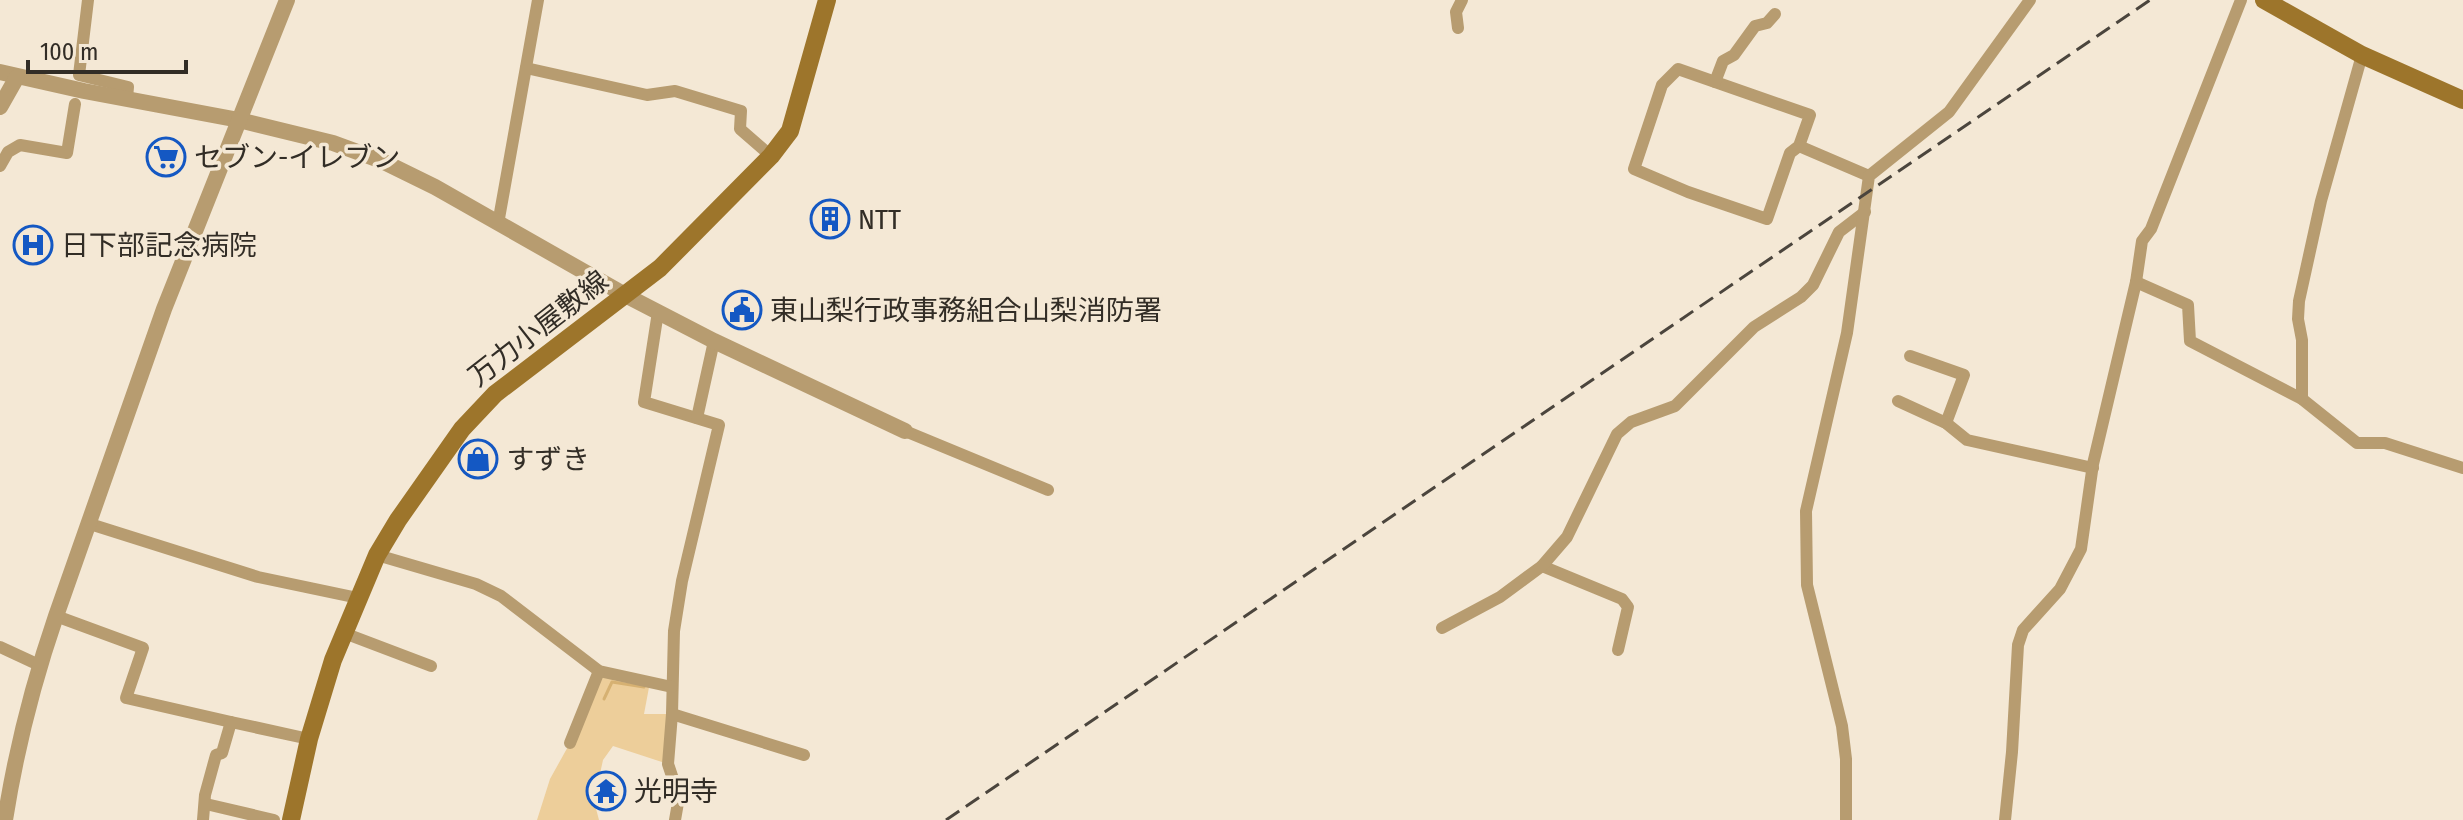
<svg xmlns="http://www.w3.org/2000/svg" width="2463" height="820" viewBox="0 0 2463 820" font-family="'Fira Sans Condensed','Noto Sans JP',sans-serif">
<rect width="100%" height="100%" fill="#f4e8d5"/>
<polygon fill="#edce9a" points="599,671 650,682 644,714 672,714 668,764 613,746 603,760 594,801 599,820 537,820 550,779 570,743"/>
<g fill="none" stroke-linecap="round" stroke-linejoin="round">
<polyline stroke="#d6b172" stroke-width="3" points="604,699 612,682 644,687"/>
<g stroke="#b79c70" stroke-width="12">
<polyline points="88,0 79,75 128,87 127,98"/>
<polyline points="1458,28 1456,12 1462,0"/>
<polyline points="526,68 647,95 675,91 741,111 740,129 771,156"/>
<polygon points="1678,69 1810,115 1799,146 1790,153 1767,219 1688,192 1634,169 1662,85"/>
<polyline points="1715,82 1723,61 1734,55 1755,26 1767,23 1775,14"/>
<polyline points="1799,146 1869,176"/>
<polyline points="0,166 8,152 20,145 67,153 75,104"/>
<polyline points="498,224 538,0"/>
<polyline points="2136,282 2188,305 2190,341 2302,399 2357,443 2385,443 2463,468"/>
<polyline points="658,312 644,402 719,425 682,581 674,631 672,714 668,764 679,797 675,820"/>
<polyline points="1910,356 1964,375 1946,423"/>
<polyline points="2302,399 2302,340 2298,319 2299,301 2321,201 2362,55"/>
<polyline points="1898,401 1946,423 1967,440 2093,468"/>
<polyline points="697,418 714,341"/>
<polyline points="905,431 1048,490"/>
<polyline points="90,524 258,577 358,598"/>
<polyline points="377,555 476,584 501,596 599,671 672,687"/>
<polyline points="1542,566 1622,599 1628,607 1618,650"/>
<polyline points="56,616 143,648 126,698 231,722"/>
<polyline points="1442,628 1500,597 1542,566 1567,537 1617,434 1631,422 1675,406 1754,327 1801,297 1813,285 1839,232 1865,212"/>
<polyline points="344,633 431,666"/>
<polyline points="0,647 39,665"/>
<polyline points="672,714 804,755"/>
<polyline points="570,743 599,671"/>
<polyline points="206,804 274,820"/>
<polyline points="203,820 205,795 216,755 222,753 231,722 309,739"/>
<polyline points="1846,820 1846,759 1842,726 1807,585 1806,511 1847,333 1869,176 1949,112 2030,0"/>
<polyline points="2005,820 2012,752 2018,645 2023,630 2060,589 2081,549 2093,464 2136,282 2142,241 2151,229 2241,0"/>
</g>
<g stroke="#b79c70" stroke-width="16">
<polyline points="0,72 84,91 239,120 333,143 382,161 435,187 625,295 714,341 905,431"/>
<polyline points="0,107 17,77"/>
<path d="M5 820C16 750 33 683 56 616L164 309 287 0"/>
</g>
<g stroke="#9d752b" stroke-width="18">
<polyline points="2264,0 2362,55 2463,100"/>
<polyline points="291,820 309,739 333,660 377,555 398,520 462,429 495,394 660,268 771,156 790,131 827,0"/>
</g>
<polyline stroke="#4b453d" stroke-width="3" stroke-dasharray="16 8" stroke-linecap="butt" points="946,820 2150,0"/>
</g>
<defs>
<symbol id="supermarket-ring" viewBox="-11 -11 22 22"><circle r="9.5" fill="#f4e8d5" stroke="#1458c3" stroke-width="1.5"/><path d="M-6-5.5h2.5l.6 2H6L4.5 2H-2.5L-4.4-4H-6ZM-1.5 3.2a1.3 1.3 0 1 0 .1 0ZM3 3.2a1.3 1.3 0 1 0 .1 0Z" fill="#1458c3"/></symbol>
<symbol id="building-ring" viewBox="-11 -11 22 22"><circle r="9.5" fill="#f4e8d5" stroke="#1458c3" stroke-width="1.5"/><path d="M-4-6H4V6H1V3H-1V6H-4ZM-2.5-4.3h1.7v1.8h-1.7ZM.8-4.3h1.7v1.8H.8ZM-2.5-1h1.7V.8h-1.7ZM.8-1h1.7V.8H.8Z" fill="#1458c3"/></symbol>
<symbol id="hospital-ring" viewBox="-11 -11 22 22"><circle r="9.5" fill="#f4e8d5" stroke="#1458c3" stroke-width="1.5"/><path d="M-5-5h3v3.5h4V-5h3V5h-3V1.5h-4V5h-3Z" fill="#1458c3"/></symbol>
<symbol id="civic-ring" viewBox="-11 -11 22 22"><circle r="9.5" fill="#f4e8d5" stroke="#1458c3" stroke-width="1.5"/><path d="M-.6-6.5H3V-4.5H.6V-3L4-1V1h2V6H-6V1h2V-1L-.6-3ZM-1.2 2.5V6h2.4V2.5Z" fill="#1458c3"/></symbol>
<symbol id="shop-ring" viewBox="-11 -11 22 22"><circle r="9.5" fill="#f4e8d5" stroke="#1458c3" stroke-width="1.5"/><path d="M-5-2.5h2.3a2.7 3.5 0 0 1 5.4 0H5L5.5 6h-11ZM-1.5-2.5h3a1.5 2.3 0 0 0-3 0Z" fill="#1458c3"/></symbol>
<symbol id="temple-ring" viewBox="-11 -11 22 22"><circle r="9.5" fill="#f4e8d5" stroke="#1458c3" stroke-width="1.5"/><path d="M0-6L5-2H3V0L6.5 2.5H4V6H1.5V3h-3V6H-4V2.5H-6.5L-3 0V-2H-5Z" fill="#1458c3"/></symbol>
</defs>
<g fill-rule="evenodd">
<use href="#supermarket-ring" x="144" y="135" width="44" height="44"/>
<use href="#building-ring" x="808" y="197" width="44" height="44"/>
<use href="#hospital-ring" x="11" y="223" width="44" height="44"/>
<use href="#civic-ring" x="720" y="288" width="44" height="44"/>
<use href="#shop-ring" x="456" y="437" width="44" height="44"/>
<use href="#temple-ring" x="584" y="769" width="44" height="44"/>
</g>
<g text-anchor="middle" stroke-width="7" stroke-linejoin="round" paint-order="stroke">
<g font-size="28" fill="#322d26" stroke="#f4e8d5" text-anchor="start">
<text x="194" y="167">セブン-イレブン</text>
<text x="858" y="229">NTT</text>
<text x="61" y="255">日下部記念病院</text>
<text x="770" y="320">東山梨行政事務組合山梨消防署</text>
<text x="506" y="469">すずき</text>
<text x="634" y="801">光明寺</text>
</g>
<g font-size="28" fill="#322d26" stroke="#f4e8d5">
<text transform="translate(538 328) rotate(-38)" y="10">万力小屋敷線</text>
</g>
</g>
<path d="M28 60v12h158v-12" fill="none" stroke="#322d26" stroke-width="4"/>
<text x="40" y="60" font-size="24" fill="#322d26" stroke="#f4e8d5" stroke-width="6" paint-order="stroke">100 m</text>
</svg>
